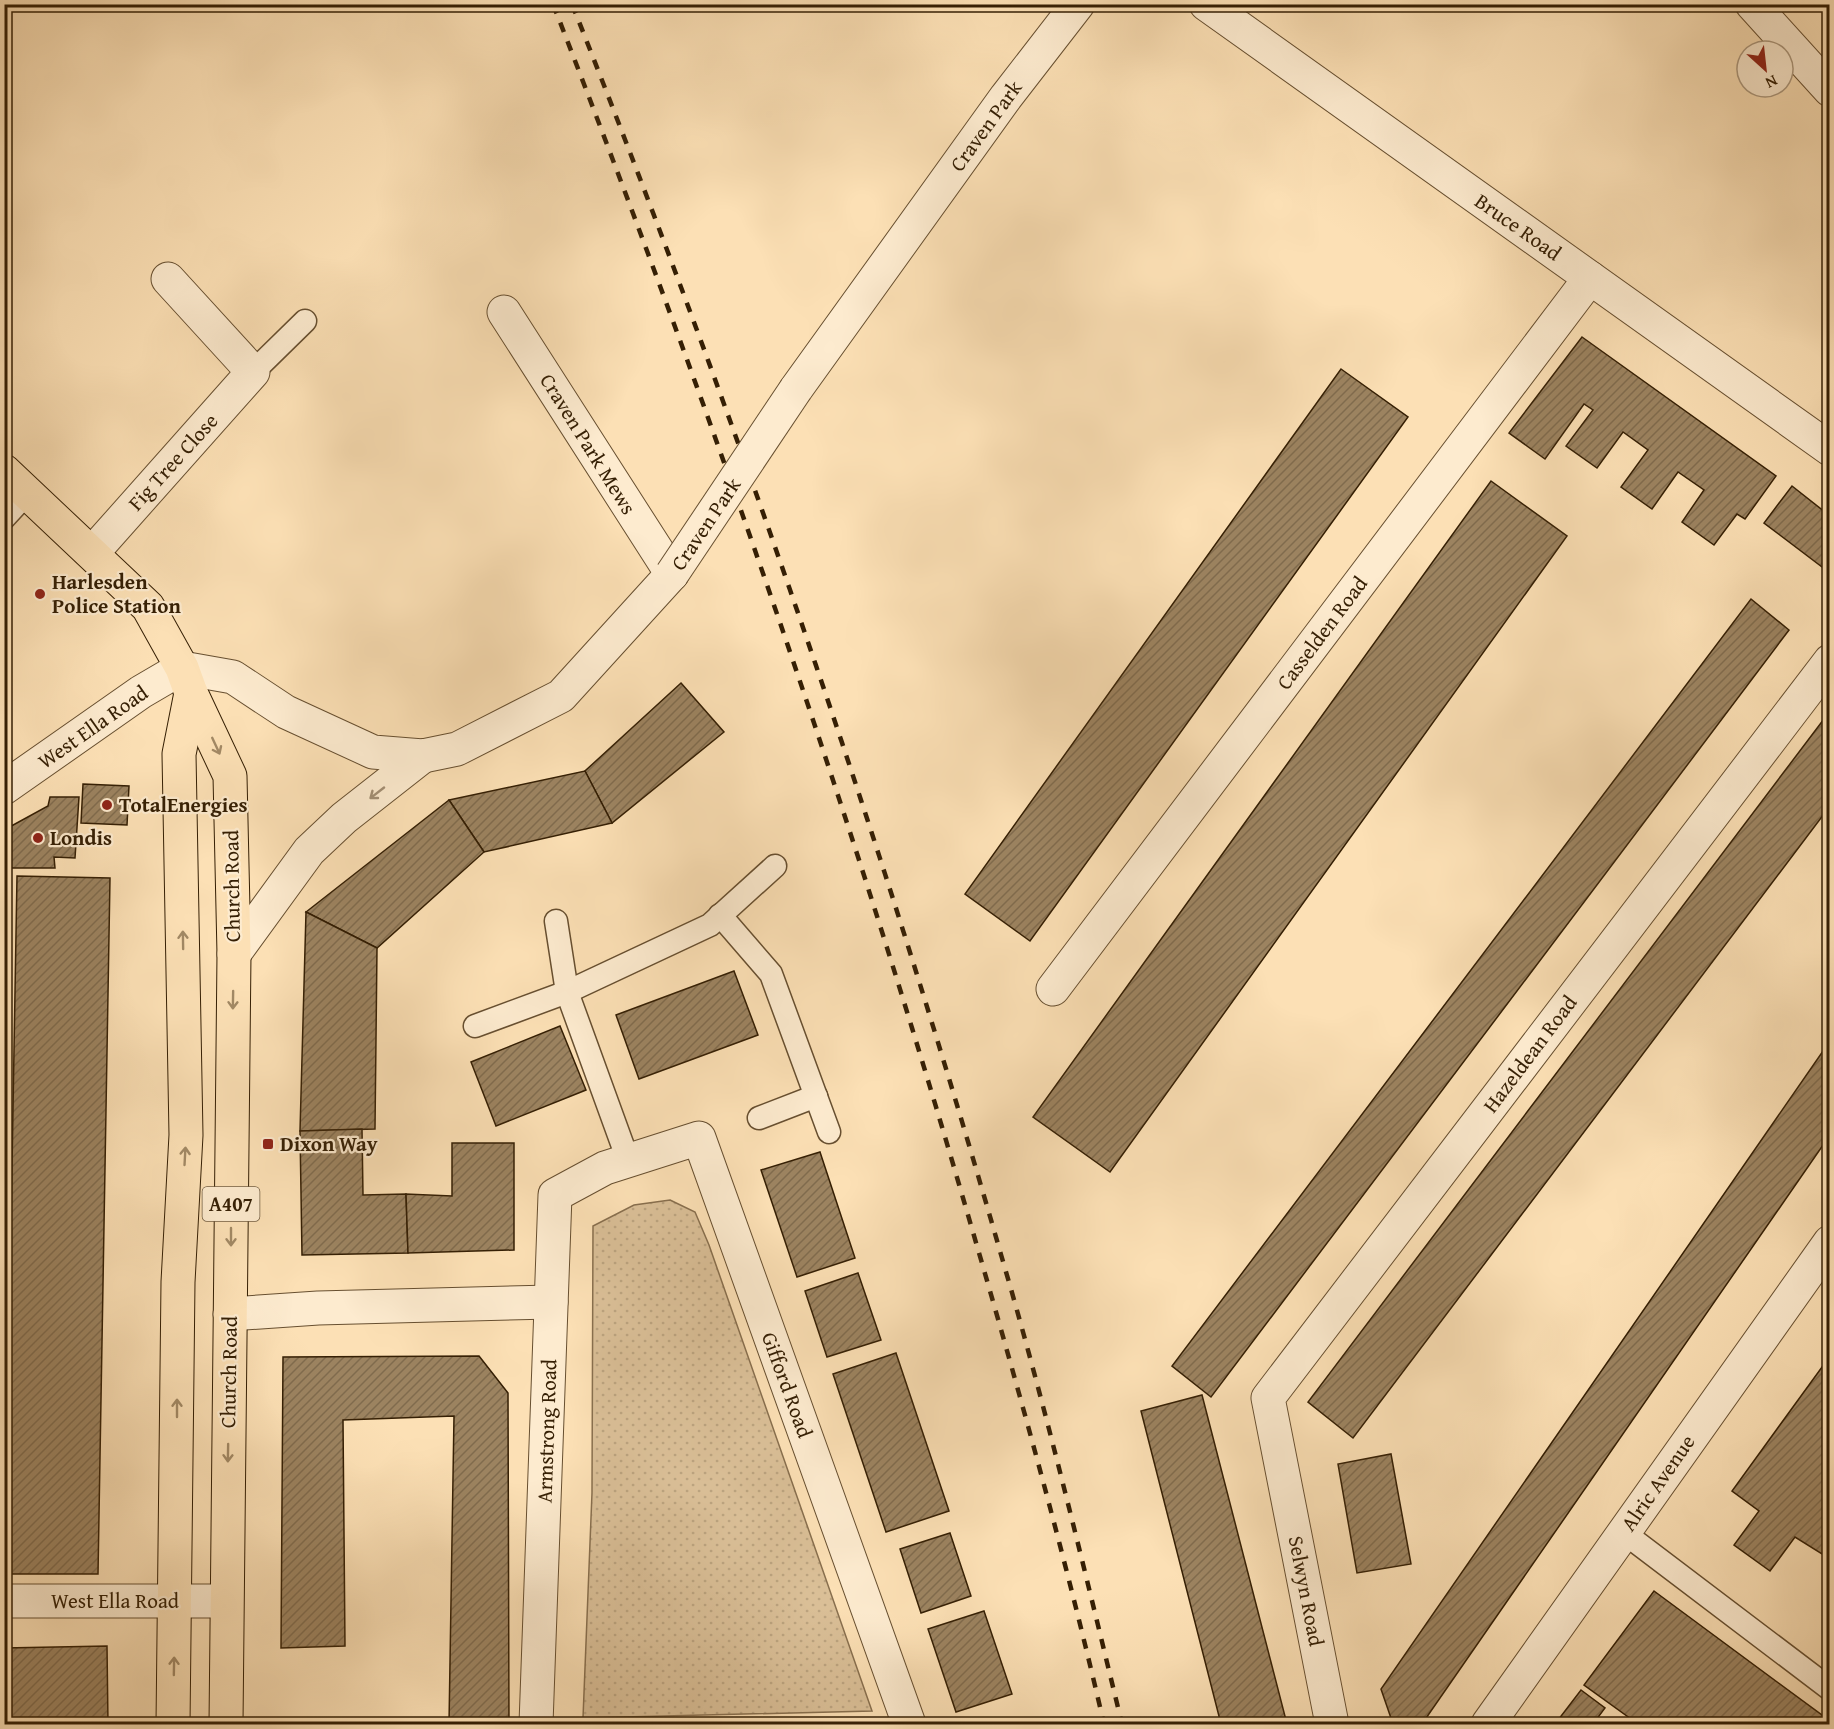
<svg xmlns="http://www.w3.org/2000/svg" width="1834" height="1729" viewBox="0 0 1834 1729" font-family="'Gentium Book Plus',serif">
<defs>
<pattern id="grass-dots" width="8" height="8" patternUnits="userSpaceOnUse" patternTransform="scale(1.5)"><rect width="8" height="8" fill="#dabf97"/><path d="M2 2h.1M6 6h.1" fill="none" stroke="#bca480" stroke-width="1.8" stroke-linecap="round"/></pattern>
<pattern id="building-hatch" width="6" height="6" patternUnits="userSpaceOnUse" patternTransform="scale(1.5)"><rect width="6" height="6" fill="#9c8360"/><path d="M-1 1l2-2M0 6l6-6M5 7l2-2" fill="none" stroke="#806b4d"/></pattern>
</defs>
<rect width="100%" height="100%" fill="#fce0b5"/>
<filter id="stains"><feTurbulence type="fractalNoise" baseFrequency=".00333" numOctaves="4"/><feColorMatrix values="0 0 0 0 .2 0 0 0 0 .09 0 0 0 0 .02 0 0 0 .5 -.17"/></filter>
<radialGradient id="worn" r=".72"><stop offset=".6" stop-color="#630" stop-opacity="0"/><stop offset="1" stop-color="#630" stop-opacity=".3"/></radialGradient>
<polygon fill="url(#grass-dots)" stroke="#886f4e" stroke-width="1.5" points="670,1200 695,1212 709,1245 872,1711 583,1718 592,1493 593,1226 634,1205"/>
<g fill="url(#building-hatch)" stroke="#351f04" stroke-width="1.5">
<polygon points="1582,337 1776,476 1745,519 1737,514 1714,545 1682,522 1704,490 1678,472 1652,509 1621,487 1648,450 1623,432 1597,468 1566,446 1593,410 1584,404 1545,459 1509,433"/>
<polygon points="1341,369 1408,417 1030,941 965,894"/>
<polygon points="1491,481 1567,536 1110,1172 1033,1117"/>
<polygon points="1792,486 1830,516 1830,573 1764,523"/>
<polygon points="1751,599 1789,630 1211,1397 1172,1366"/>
<polygon points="681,683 724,732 612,823 585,771"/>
<polygon points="1830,711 1830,806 1353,1438 1308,1402"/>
<polygon points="585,771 612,823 484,852 449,800"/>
<polygon points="83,784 129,786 127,825 81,823"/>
<polygon points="50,797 79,797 75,858 54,857 55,868 4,868 4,830 48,806"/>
<polygon points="449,800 484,852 377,948 306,912"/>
<polygon points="17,876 110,878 98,1574 5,1574"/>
<polygon points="306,912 377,948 375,1129 300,1131"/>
<polygon points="734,971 758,1035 639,1079 616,1015"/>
<polygon points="560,1026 586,1090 496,1126 471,1062"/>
<polygon points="1830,1041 1830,1135 1422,1724 1393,1724 1381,1689"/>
<polygon points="362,1129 363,1195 406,1194 408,1253 302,1255 300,1131"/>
<polygon points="452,1143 514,1143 514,1250 408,1253 406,1194 452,1196"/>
<polygon points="820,1152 855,1258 797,1277 761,1170"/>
<polygon points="858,1273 881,1340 827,1357 805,1291"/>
<polygon points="896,1353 949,1511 886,1532 833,1374"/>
<polygon points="479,1356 508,1393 509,1724 449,1724 454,1416 343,1420 345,1646 281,1648 283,1357"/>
<polygon points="1830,1356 1830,1559 1795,1537 1770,1571 1734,1545 1759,1511 1732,1491"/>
<polygon points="1202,1395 1287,1724 1221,1724 1141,1411"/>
<polygon points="1391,1454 1411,1564 1357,1573 1338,1464"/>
<polygon points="950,1533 971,1596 921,1613 900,1549"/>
<polygon points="1654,1591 1830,1721 1830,1724 1638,1724 1584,1685"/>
<polygon points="984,1611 1012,1694 956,1712 928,1629"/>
<polygon points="107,1646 108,1724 4,1724 4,1648"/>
<polygon points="1581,1690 1605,1708 1593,1724 1555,1724"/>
</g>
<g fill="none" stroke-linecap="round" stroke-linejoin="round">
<defs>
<g id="service">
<polyline points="253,372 305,321"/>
<polyline points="4,518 29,491"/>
<polyline points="720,915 771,974 829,1132"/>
<polyline points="556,921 567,992 628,1160"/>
<polyline points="475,1026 567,992 710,925 775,866"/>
<polyline points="759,1118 816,1096"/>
<polyline points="1623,1532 1830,1689"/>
</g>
<g id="minor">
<polyline points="1206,4 1830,449"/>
<polyline points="504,312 672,574"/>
<polyline points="93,552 253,372 168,279"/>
<polyline points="4,788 141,692 182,668"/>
<polyline points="1053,989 1590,278"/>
<polyline points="230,1314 318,1308 551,1302"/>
<polyline points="4,1601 226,1601"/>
<polyline points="536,1724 555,1195 605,1168 699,1138 909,1724"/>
<polyline points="1332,1724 1268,1398 1830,661"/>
<polyline points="1488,1724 1830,1242"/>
</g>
<g id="tertiary">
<polyline points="1752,4 1830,90"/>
<polyline points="796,389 1006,97 1078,4"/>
<polyline points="182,668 233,677 286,712 373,752 423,756 457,749 561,696 672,574"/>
<polyline points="234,954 309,851 344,818 423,756"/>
</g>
<g id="primary">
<polyline points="4,471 148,607 182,668 191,693 230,776 234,954 226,1724"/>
<polyline points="173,1724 178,1282 186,1135 179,754 191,693"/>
</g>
</defs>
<use href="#service" stroke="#674f30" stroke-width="25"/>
<use href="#minor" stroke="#674f30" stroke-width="35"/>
<use href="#tertiary" stroke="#674f30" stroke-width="35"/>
<use href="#primary" stroke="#351f04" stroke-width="35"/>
<use href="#service" stroke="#fdebcf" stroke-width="22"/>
<use href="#minor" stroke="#fdebcf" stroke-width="33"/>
<use href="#tertiary" stroke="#fdebcf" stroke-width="33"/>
<use href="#primary" stroke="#fce0b5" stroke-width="33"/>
<g stroke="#351f04" stroke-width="4.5" stroke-dasharray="10 10" stroke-linecap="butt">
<path d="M553 4C706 397 845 794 963 1198 1014 1372 1063 1547 1104 1724"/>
<path d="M572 4C735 415 880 833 1002 1258 1047 1412 1084 1568 1122 1724"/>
</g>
<defs>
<polyline id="tertiary-bridge" points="672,574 796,389"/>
</defs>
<use href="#tertiary-bridge" stroke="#674f30" stroke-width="35" stroke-linecap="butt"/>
<use href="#tertiary-bridge" stroke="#fdebcf" stroke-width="33"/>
</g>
<defs><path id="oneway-shaft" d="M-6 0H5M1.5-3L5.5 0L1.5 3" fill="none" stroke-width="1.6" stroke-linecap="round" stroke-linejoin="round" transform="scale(1.5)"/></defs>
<g stroke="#a28965">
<use href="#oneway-shaft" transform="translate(216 746) rotate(65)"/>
<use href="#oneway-shaft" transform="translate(183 940) rotate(-91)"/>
<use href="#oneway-shaft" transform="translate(233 1000) rotate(91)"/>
<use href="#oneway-shaft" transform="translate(185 1156) rotate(-87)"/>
<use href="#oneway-shaft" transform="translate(231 1237) rotate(90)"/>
<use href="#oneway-shaft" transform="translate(177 1408) rotate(-90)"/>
<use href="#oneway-shaft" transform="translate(228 1453) rotate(91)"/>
<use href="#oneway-shaft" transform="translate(174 1666) rotate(-89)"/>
</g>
<use stroke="#a38f74" href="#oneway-shaft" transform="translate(377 793) rotate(142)"/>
<g fill="#8f2418" stroke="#fdebcf" stroke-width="2">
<circle cx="40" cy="594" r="6"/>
<circle cx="107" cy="805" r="6"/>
<circle cx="38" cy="838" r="6"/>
<rect x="262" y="1138" width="12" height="12" rx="3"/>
</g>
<g text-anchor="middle" stroke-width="4.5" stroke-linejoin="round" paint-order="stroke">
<rect fill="#fdebcf" stroke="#715c41" stroke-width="1.5" x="202.5" y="1187" width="57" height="34" rx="4.5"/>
<g font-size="20" font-weight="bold" fill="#351f04">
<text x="231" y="1211">A407</text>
</g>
<g font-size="21" fill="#351f04" stroke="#fdebcf">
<text transform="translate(986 126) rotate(-54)" y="7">Craven Park</text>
<text transform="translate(1518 227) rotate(35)" y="7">Bruce Road</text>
<text transform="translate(588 444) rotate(58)" y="7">Craven Park Mews</text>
<text transform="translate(173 462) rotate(-48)" y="7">Fig Tree Close</text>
<text transform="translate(706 524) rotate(-56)" y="7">Craven Park</text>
<text transform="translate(1322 633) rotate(-53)" y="7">Casselden Road</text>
<text transform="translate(93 727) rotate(-35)" y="7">West Ella Road</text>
<text transform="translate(232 886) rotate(-91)" y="7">Church Road</text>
<text transform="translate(1530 1054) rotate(-53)" y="7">Hazeldean Road</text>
<text transform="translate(229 1372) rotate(-89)" y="7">Church Road</text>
<text transform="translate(787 1385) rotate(70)" y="7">Gifford Road</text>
<text transform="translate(547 1431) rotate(-88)" y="7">Armstrong Road</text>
<text transform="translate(1658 1483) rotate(-55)" y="7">Alric Avenue</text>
<text transform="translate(1306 1591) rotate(79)" y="7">Selwyn Road</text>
<text x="115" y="1608">West Ella Road</text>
</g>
<g font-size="21" font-weight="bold" fill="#351f04" stroke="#fdebcf" text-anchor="start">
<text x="52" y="589">Harlesden<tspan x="52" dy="24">Police Station</tspan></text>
<text x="119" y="812">TotalEnergies</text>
<text x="50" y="845">Londis</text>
<text x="280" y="1151">Dixon Way</text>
</g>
</g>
<rect width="1834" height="1729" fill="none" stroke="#fce0b5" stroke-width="24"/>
<rect x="6" y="6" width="1822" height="1717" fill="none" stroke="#351f04" stroke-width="3"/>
<rect x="12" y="12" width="1810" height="1705" fill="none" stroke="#351f04" stroke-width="1.5"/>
<g transform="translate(1765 69) rotate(153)"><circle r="28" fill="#fdebcf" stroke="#ad997e" stroke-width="1.5"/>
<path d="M0-4.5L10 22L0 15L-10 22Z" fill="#8f2418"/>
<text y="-9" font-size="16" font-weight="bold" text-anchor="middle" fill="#351f04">N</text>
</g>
<rect width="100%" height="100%" filter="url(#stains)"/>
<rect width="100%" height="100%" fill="url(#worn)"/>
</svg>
